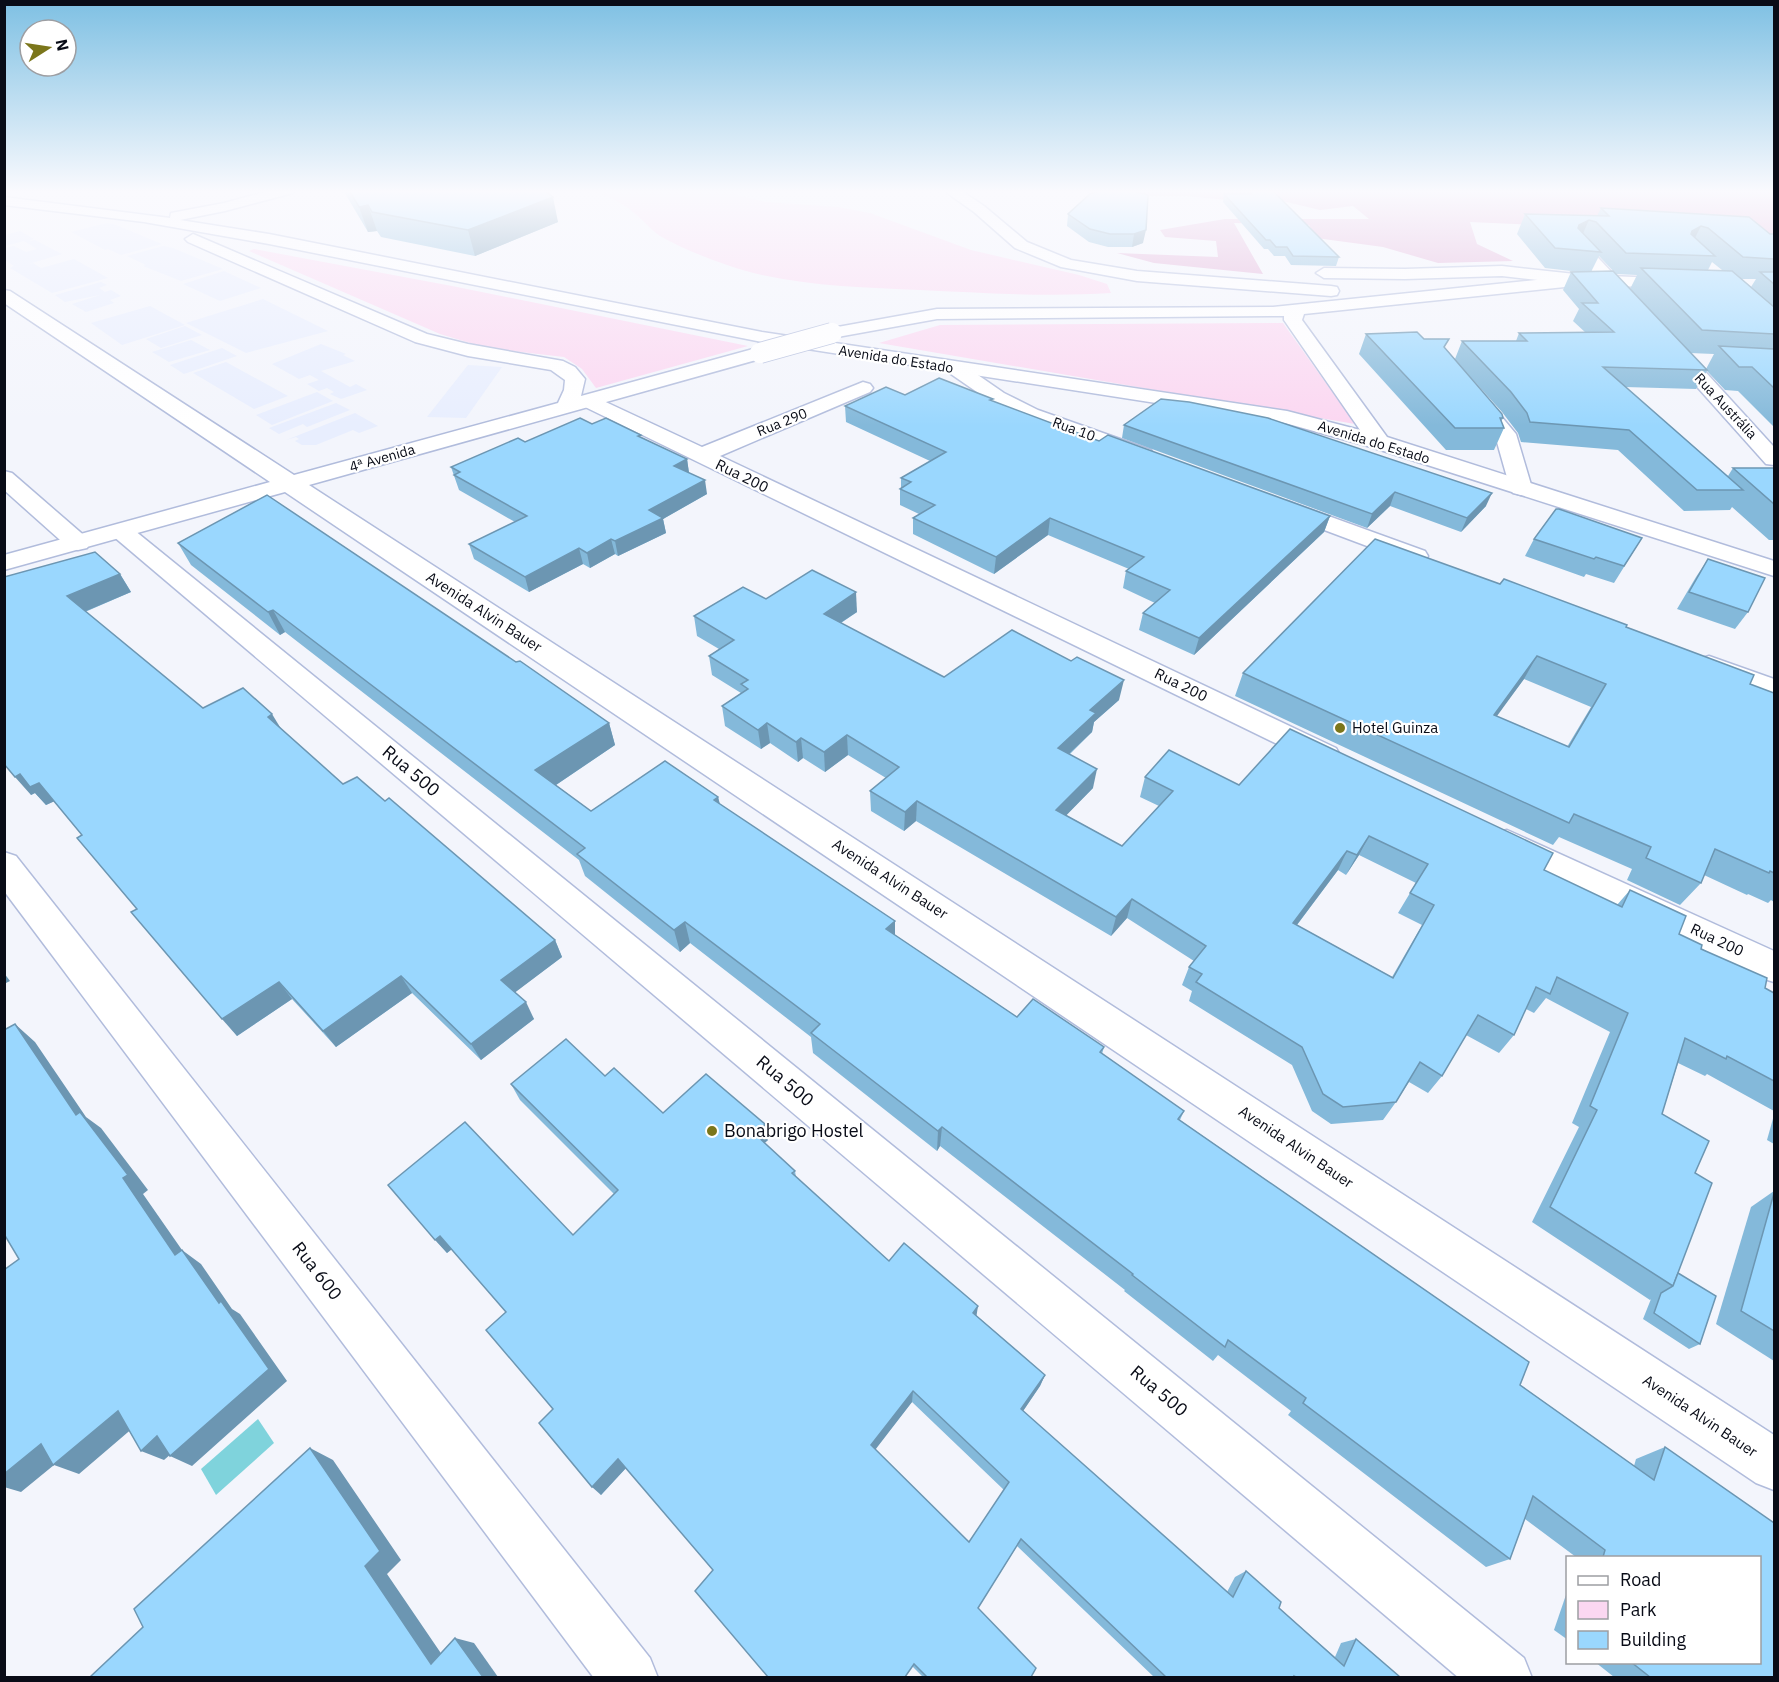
<svg xmlns="http://www.w3.org/2000/svg" width="1779" height="1682" viewBox="0 0 1779 1682" font-family="'IBM Plex Sans',sans-serif">
<rect width="100%" height="100%" fill="#f3f5fc"/>
<g fill="#e8eefe">
<polygon points="107,223 116,225 162,244 121,255 108,249 105,250 71,232"/>
<polygon points="20,231 34,239 28,241 35,240 62,254 25,265 33,263 41,268 74,259 108,278 52,293 10,268 14,266 5,260 5,248 14,246 26,252 37,249 24,241 5,246 5,235"/>
<polygon points="163,246 173,248 223,269 181,281 143,266 146,265 127,256"/>
<polygon points="224,271 261,288 220,301 183,284"/>
<polygon points="101,282 107,285 99,288 105,292 111,290 121,296 110,300 114,303 86,312 72,304 100,295 65,302 55,295"/>
<polygon points="263,299 328,331 246,353 186,323"/>
<polygon points="150,306 185,325 122,345 91,323"/>
<polygon points="185,326 202,335 161,348 146,339"/>
<polygon points="191,340 210,350 169,362 152,352"/>
<polygon points="321,344 346,354 343,355 355,361 321,371 350,387 356,384 367,390 341,399 330,394 334,392 327,388 319,391 307,384 319,380 310,375 299,379 272,364"/>
<polygon points="222,348 237,356 184,374 170,365"/>
<polygon points="226,362 288,396 254,409 193,373"/>
<polygon points="468,365 502,367 466,418 427,417"/>
<polygon points="317,392 333,401 272,425 256,415"/>
<polygon points="336,403 350,410 307,427 303,424 279,434 269,428"/>
<polygon points="355,413 378,426 359,433 353,430 316,445 302,445 295,441 299,439 296,437 286,440"/>
</g>
<g fill="#fbd7f1">
<path d="M588 190H738L737 195 766 202 838 207 870 213 971 250 1079 275 1107 284 1111 293C1048 297 984 293 920 290 858 287 786 286 727 265 704 257 681 248 660 236 650 229 642 219 633 212 621 201 603 195 588 190Z"/>
<polygon points="254,249 452,286 748,346 596,388 582,369 564,357 487,348 440,334 249,251"/>
<polygon points="1283,323 1355,424 879,343 940,325"/>
</g>
<polygon fill="#e0aad3" points="1093,190 1774,190 1774,252 1536,225 1470,222 1477,244 1513,261 1438,263 1383,247 1316,238 1309,225 1234,223 1263,274 1154,263 1117,253 1218,257 1216,241 1165,237 1160,230 1225,219 1369,219 1353,206 1320,210 1258,195 1227,200 1186,196 1117,196"/>
<polygon fill="#7fd3dc" points="258,1419 274,1443 216,1495 201,1469"/>
<g fill="none" stroke-linecap="round" stroke-linejoin="round">
<defs>
<g id="minor">
<polygon points="1579,242 1585,244 1639,301 1642,305 1639,309 1627,309 1573,250 1571,247"/>
<polygon points="1502,266 1584,275 1592,280 1584,285 1502,276 1405,279 1324,278 1316,273 1324,268 1405,269"/>
<polygon points="1672,341 1679,343 1774,447 1774,465 1766,464 1665,351 1663,347 1665,343"/>
<polygon points="955,362 962,364 1004,393 1038,410 1151,450 1154,455 1151,460 1143,462 1135,460 1024,418 990,401 948,372 945,368 948,364"/>
<polygon points="863,382 870,384 873,388 870,392 720,456 1336,748 1340,755 1336,762 1325,765 1314,762 581,405 578,401 581,397 595,397 702,447"/>
<polygon points="1473,389 1480,391 1516,434 1532,488 1529,493 1521,495 1513,493 1510,488 1495,435 1463,395 1466,391"/>
<polygon points="4,471 12,473 87,538 90,543 87,548 78,550 69,548 4,490"/>
<polygon points="1287,501 1425,551 1428,556 1425,561 1416,563 1407,561 1279,513 1275,508 1279,503"/>
<polygon points="121,524 129,526 1524,1658 1532,1678 1459,1678 113,536 109,531 113,526"/>
<polygon points="1709,656 1774,679 1774,698 1699,671 1695,665 1699,659"/>
<polygon points="1507,830 1774,951 1774,982 1761,978 1495,851 1490,842 1495,833"/>
<polygon points="4,852 16,856 650,1658 658,1678 594,1678 4,891"/>
</g>
<g id="major">
<polygon points="272,190 295,190 293,193 225,211 180,220 269,234 762,332 1287,411 1360,430 1284,320 1284,316 937,319 832,338 826,337 823,333 826,329 832,328 937,309 1273,307 1584,275 1685,279 1687,283 1679,288 1584,285 1304,314 1302,320 1387,437 1774,561 1774,576 1371,447 1285,423 762,342 269,244 144,222 4,205 4,197 170,218 171,213 224,203"/>
<polygon points="943,190 960,190 984,206 1027,242 1071,260 1137,271 1331,286 1337,287 1339,291 1337,295 1331,296 1137,281 1061,267 1015,248 974,212"/>
<polygon points="193,234 427,334 468,344 563,361 575,367 585,379 581,396 753,349 767,349 769,353 767,357 309,485 1774,1435 1774,1490 1756,1483 285,492 4,570 4,555 270,482 4,303 4,290 10,291 294,475 558,403 564,390 565,380 551,370 468,356 415,342 188,242 185,239"/>
</g>
</defs>
<use href="#minor" stroke="#b1bcdc" stroke-width="3"/>
<use href="#major" stroke="#b1bcdc" stroke-width="3"/>
<use href="#minor" fill="#fff" fill-rule="evenodd"/>
<use href="#major" fill="#fff" fill-rule="evenodd"/>
<defs>
<polyline id="major-bridge" points="760,353 832,333"/>
</defs>
<use href="#major-bridge" stroke="#b1bcdc" stroke-width="22" stroke-linecap="butt"/>
<use href="#major-bridge" stroke="#fff" stroke-width="20"/>
</g>
<g fill="#84b9da" fill-rule="evenodd">
<polygon points="343,190 543,190 558,222 475,256 381,237 377,231 368,232"/>
<polygon points="1244,190 1272,190 1339,257 1336,266 1291,265 1285,256 1274,256 1268,249 1264,249 1223,202 1224,194 1245,194"/>
<polygon points="1090,194 1143,243 1132,247 1108,247 1089,242 1067,226 1068,214"/>
<path d="M1601 208 1774 234V427L1738 391 1725 390 1707 371 1696 389 1625 387 1728 476 1733 468H1774V540H1769L1732 507 1730 510 1684 511 1618 450 1521 442 1518 433 1502 412 1464 370 1503 418 1501 422 1504 428 1494 450H1446L1359 354 1366 334 1424 339 1446 349 1455 359 1462 341H1516L1519 333H1586L1573 321 1579 309 1563 290 1571 272H1580L1545 268 1517 234 1525 214 1597 216ZM1599 256 1616 274 1637 275 1630 289 1591 272ZM1712 262 1722 270H1708ZM1742 279H1756L1751 287ZM1690 353 1714 354 1706 369Z"/>
<polygon points="905,395 993,401 1099,441 1330,516 1324,532 1194,655 1139,630 1143,613 1155,603 1123,588 1126,571 1129,569 1048,535 994,574 913,534 913,518 919,514 900,505 900,489 901,488 901,478 930,461 846,422 845,406"/>
<polygon points="592,424 642,438 687,459 689,473 707,494 663,519 666,533 618,556 615,554 590,568 583,564 529,592 474,559 469,544 515,522 459,490 451,467 525,442"/>
<polygon points="1124,425 1486,506 1461,532 1390,506 1367,528 1122,438"/>
<polygon points="267,495 516,662 520,661 609,723 615,745 556,785 591,811 665,761 718,797 720,804 895,921 895,935 1017,1017 1033,999 1104,1047 1102,1054 1184,1111 1180,1120 1529,1362 1520,1385 1634,1466 1636,1459 1665,1447 1774,1523 1774,1677 1614,1677 1595,1662 1760,1662 1760,1557 1576,1557 1525,1519 1510,1559 1486,1567 1288,1415 1291,1411 1218,1355 1213,1361 1124,1291 1125,1290 940,1146 937,1151 813,1053 811,1037 690,943 680,952 585,876 579,860 285,632 280,635 191,565 178,543"/>
<polygon points="1642,538 1614,583 1586,574 1584,577 1525,556 1534,539"/>
<polygon points="1708,559 1748,612 1735,629 1677,609 1696,577"/>
<polygon points="120,574 131,592 85,612 203,708 281,729 343,784 385,801 555,940 562,957 515,992 534,1019 481,1060 412,993 336,1047 292,999 237,1036 137,909 82,835 54,801 46,805 35,793 31,795 4,577"/>
<path d="M1500 584 1626 627 1750 684 1774 693V902L1771 900 1768 903 1748 894 1747 895 1704 875 1701 883 1680 905 1627 880 1632 869 1559 837 1553 845 1235 696 1243 673ZM1524 679 1591 707 1567 747 1496 716Z"/>
<path d="M766 599 857 612 841 623 944 677 1119 700 1094 722 1092 732 1070 754 1093 788 1066 815 1122 846 1159 806 1140 797 1145 777 1239 785 1544 870 1617 905 1630 890 1679 934 1765 988 1774 993V1111L1707 1074 1705 1076 1678 1063 1662 1114 1695 1173 1678 1273 1700 1344 1689 1349 1643 1319 1651 1299 1650 1300 1532 1222 1579 1127 1572 1123 1610 1032 1546 998 1534 1013 1526 1009 1514 1035 1499 1053 1466 1035 1442 1076 1428 1093 1409 1082 1396 1102 1383 1120 1331 1124 1312 1111 1292 1065 1189 1001 1192 991 1182 985 1189 967 1194 961 1127 918 1111 936 916 821 904 831 871 811 870 791 886 778 848 755 825 772 803 758 798 762 770 743 761 749 725 726 722 706 741 693 712 675 709 656 719 649 697 636 694 616ZM1359 855 1416 883 1398 913 1422 925 1392 977 1297 925 1338 870 1346 875Z"/>
<path d="M605 1076 663 1113 765 1124 768 1140 764 1143 795 1171 796 1177 889 1261 977 1316 1045 1375 1040 1386 1023 1411 1227 1592 1235 1577 1246 1571 1279 1608 1335 1657 1341 1643 1356 1639 1400 1677H1154L1017 1546 978 1608 1031 1677H923L913 1667 713 1570 626 1468 601 1495 553 1409 506 1312 452 1249 447 1253 388 1185 573 1235 614 1194 520 1100 511 1084ZM912 1402 1004 1490 969 1542 875 1449Z"/>
<polygon points="1774,1115 1774,1144 1767,1140"/>
<polygon points="1774,1191 1774,1361 1716,1324 1751,1207"/>
<polygon points="1568,1589 1568,1640 1554,1630"/>
</g>
<g fill="#6c96b2">
<polygon points="553,197 558,222 475,256 468,230"/>
<polygon points="368,205 377,231 368,232 359,207"/>
<polygon points="1589,220 1580,240 1570,245 1579,225"/>
<polygon points="1701,226 1691,246 1692,231"/>
<polygon points="1146,230 1143,243 1132,247 1134,234"/>
<polygon points="687,459 689,473 674,466"/>
<polygon points="705,480 707,494 663,519 666,533 618,556 615,541 649,510"/>
<polygon points="1395,492 1390,506 1367,528 1372,514"/>
<polygon points="1492,493 1486,506 1461,532 1467,518"/>
<polygon points="1330,516 1324,532 1194,655 1199,638"/>
<polygon points="1050,518 1048,535 994,574 996,557"/>
<polygon points="611,539 615,554 590,568 587,553"/>
<polygon points="579,548 583,564 529,592 525,577"/>
<polygon points="120,574 131,592 79,614 67,596"/>
<polygon points="856,592 857,612 825,633 824,614"/>
<polygon points="273,610 285,632 280,635 268,612"/>
<polygon points="1537,656 1524,679 1481,738 1494,715"/>
<polygon points="1124,680 1119,700 1094,722 1092,732 1055,767 1058,748 1090,710"/>
<polygon points="272,714 283,732 268,717"/>
<polygon points="609,723 615,745 544,793 535,770"/>
<polygon points="767,723 770,743 761,749 758,730"/>
<polygon points="847,735 848,755 825,772 824,752"/>
<polygon points="801,738 803,758 798,762 796,742"/>
<polygon points="1097,769 1093,788 1053,829 1056,810"/>
<polygon points="20,774 39,783 55,801 46,805 35,793 31,795 15,777"/>
<polygon points="718,797 723,819 714,800"/>
<polygon points="917,801 916,821 904,831 905,812"/>
<polygon points="1369,836 1359,855 1346,875 1357,855"/>
<polygon points="1347,851 1338,870 1284,942 1293,923"/>
<polygon points="1132,899 1127,918 1111,936 1116,917"/>
<polygon points="895,921 895,943 886,929"/>
<polygon points="685,922 690,943 680,952 674,930"/>
<polygon points="555,940 562,957 509,997 501,980"/>
<polygon points="4,973 10,981 4,984"/>
<polygon points="401,976 412,993 336,1047 323,1031"/>
<polygon points="279,982 292,999 237,1036 222,1019"/>
<polygon points="526,1002 534,1019 481,1060 471,1044"/>
<polygon points="15,1024 35,1042 86,1117 101,1128 148,1190 143,1194 182,1250 201,1264 232,1309 240,1314 287,1381 192,1466 170,1456 175,1255 76,1115"/>
<polygon points="765,1124 768,1140 758,1149 755,1134"/>
<polygon points="942,1127 940,1146 937,1151 938,1131"/>
<polygon points="440,1236 452,1249 447,1253 435,1240"/>
<polygon points="978,1306 976,1319 973,1313"/>
<polygon points="1045,1375 1040,1386 1017,1420 1021,1409"/>
<polygon points="913,1391 912,1402 872,1454 871,1445"/>
<polygon points="118,1411 141,1421 79,1474 54,1465 21,1492 4,1487 4,1468 41,1444"/>
<polygon points="157,1436 180,1446 164,1460 141,1451"/>
<polygon points="310,1448 333,1460 401,1560 387,1574 451,1668 431,1664 365,1566"/>
<polygon points="618,1459 626,1468 601,1495 592,1487"/>
<polygon points="455,1638 474,1643 498,1677 483,1677"/>
</g>
<g fill="#9ad7fe" stroke="#6c96b2" stroke-width="1.5" fill-rule="evenodd">
<polygon points="349,190 543,190 553,197 468,230 372,212 368,205 359,207"/>
<polygon points="1102,190 1130,190 1148,195 1146,230 1134,234 1110,234 1090,229 1068,214 1090,194"/>
<polygon points="1250,190 1272,190 1339,257 1293,256 1287,247 1276,247 1270,240 1266,240 1224,194 1252,194"/>
<polygon points="1601,208 1749,217 1770,234 1774,234 1774,259 1743,257 1708,228 1701,226 1692,231 1691,234 1715,256 1626,253 1596,222 1589,220 1579,225 1578,228 1601,252 1555,248 1525,214 1609,216"/>
<polygon points="1641,268 1732,271 1774,307 1774,334 1702,330"/>
<polygon points="1613,271 1707,370 1603,367 1743,490 1697,490 1629,430 1530,422 1527,413 1511,392 1462,341 1527,341 1519,333 1614,332 1582,303 1598,303 1571,272"/>
<polygon points="1760,272 1774,272 1774,284"/>
<polygon points="1417,332 1424,339 1449,339 1444,347 1502,414 1503,418 1500,418 1504,428 1455,428 1366,334"/>
<polygon points="1719,346 1774,349 1774,388 1752,367 1739,367"/>
<polygon points="939,378 993,399 990,400 1099,441 1108,435 1330,516 1199,638 1143,613 1170,590 1126,571 1144,557 1050,518 996,557 913,518 935,505 900,489 911,482 901,478 946,452 845,406 886,387 905,395"/>
<polygon points="1161,399 1189,402 1268,418 1492,493 1467,518 1395,492 1372,514 1124,425"/>
<polygon points="580,418 592,424 606,418 641,435 638,436 687,459 674,466 705,480 649,510 663,518 615,541 611,539 587,553 579,548 525,577 469,544 527,516 454,475 460,472 451,467 518,438 525,442"/>
<polygon points="1733,468 1774,468 1774,504"/>
<polygon points="267,495 516,662 520,661 609,723 535,770 591,811 665,761 718,797 714,800 895,921 886,929 1017,1017 1033,999 1104,1047 1100,1052 1184,1111 1178,1119 1529,1362 1520,1385 1654,1480 1665,1447 1774,1523 1774,1677 1650,1677 1631,1662 1760,1662 1760,1557 1603,1557 1605,1550 1533,1496 1510,1559 1303,1403 1306,1398 1228,1340 1225,1347 1132,1275 1133,1274 942,1127 938,1131 811,1033 820,1024 685,922 674,930 577,854 585,848 273,610 268,612 178,543"/>
<polygon points="1556,509 1559,509 1642,538 1624,566 1596,557 1594,559 1534,539"/>
<path d="M1375 539 1500 584 1504 579 1627 625 1626 627 1754 675 1750 684 1774 693V873L1770 871 1769 873 1715 849 1701 883 1646 858 1651 847 1574 814 1569 823 1243 673ZM1537 656 1606 684 1569 747 1494 715Z"/>
<polygon points="95,552 120,574 67,596 203,708 243,688 272,714 268,717 343,784 357,777 385,801 389,798 555,940 501,980 526,1002 471,1044 401,976 323,1031 279,982 222,1019 131,912 137,909 77,838 82,835 39,783 30,787 20,774 15,777 4,764 4,577"/>
<polygon points="1708,559 1765,578 1748,612 1689,592"/>
<path d="M812 570 856 592 824 614 944 677 1012 630 1071 661 1077 657 1124 680 1090 710 1096 713 1058 748 1097 769 1056 810 1122 846 1173 791 1145 777 1169 750 1239 785 1290 729 1553 853 1544 870 1622 907 1630 890 1686 916 1679 934 1702 945 1701 949 1767 978 1765 988 1774 993V1081L1727 1056 1726 1059 1685 1038 1662 1114 1709 1141 1695 1173 1712 1183 1673 1286 1550 1207 1597 1110 1590 1106 1628 1013 1557 977 1550 994 1536 987 1514 1035 1478 1015 1442 1076 1420 1062 1396 1102 1343 1107 1323 1094 1302 1047 1196 982 1202 974 1189 967 1206 946 1132 899 1116 917 917 801 905 812 870 791 899 767 847 735 824 752 801 738 796 742 767 723 758 730 722 706 748 689 741 684 748 680 709 656 734 640 694 616 743 587 766 599ZM1369 836 1428 864 1410 893 1434 905 1393 978 1293 923 1347 851 1357 855Z"/>
<polygon points="15,1024 76,1115 80,1112 128,1175 123,1178 175,1255 182,1250 219,1303 221,1301 269,1369 170,1456 157,1436 141,1451 118,1411 53,1465 41,1444 4,1474 4,1270 19,1259 4,1234 4,1030"/>
<path d="M566 1039 605 1076 614 1068 663 1113 706 1074 765 1124 755 1134 795 1171 792 1173 889 1261 904 1243 978 1306 973 1313 1045 1375 1021 1409 1233 1597 1246 1571 1281 1602 1279 1608 1344 1666 1356 1639 1400 1677H1296L1294 1676V1677H1166L1021 1539 978 1608 1036 1668 1031 1677H927L914 1664 905 1677H768L695 1591 713 1570 618 1459 592 1487 539 1423 553 1409 486 1330 506 1312 440 1236 435 1240 388 1185 465 1122 573 1235 618 1190 511 1084ZM913 1391 1009 1482 969 1542 871 1445Z"/>
<polygon points="1774,1193 1774,1331 1741,1311"/>
<polygon points="1678,1273 1716,1296 1700,1344 1654,1313 1661,1293 1673,1286"/>
<polygon points="310,1448 380,1551 365,1566 431,1664 455,1638 483,1677 90,1677 143,1627 134,1609"/>
</g>
<linearGradient id="sky" x2="0" y2="1"><stop stop-color="#7ec0e3"/><stop offset="0.45" stop-color="#fafafe"/><stop offset="1" stop-color="#fafafe" stop-opacity="0"/></linearGradient>
<rect width="1779" height="426" fill="url(#sky)"/>
<g fill="#7b761b" stroke="#fff" stroke-width="2">
<circle cx="1340" cy="728" r="6"/>
<circle cx="712" cy="1131" r="6"/>
</g>
<g text-anchor="middle" stroke-width="4.5" stroke-linejoin="round" paint-order="stroke">
<g font-size="14" fill="#090c17" stroke="#fff">
<text transform="translate(896 359) rotate(9)" y="5">Avenida do Estado</text>
<text transform="translate(1726 406) rotate(47)" y="5">Rua Austrália</text>
<text transform="translate(782 422) rotate(-22)" y="5">Rua 290</text>
<text transform="translate(1074 429) rotate(20)" y="5">Rua 10</text>
<text transform="translate(1374 442) rotate(17)" y="5">Avenida do Estado</text>
<text transform="translate(382 458) rotate(-16)" y="5">4ª Avenida</text>
</g>
<g font-size="15" fill="#090c17" stroke="#fff">
<text transform="translate(742 476) rotate(26)" y="5">Rua 200</text>
<text transform="translate(484 612) rotate(33)" y="5">Avenida Alvin Bauer</text>
<text transform="translate(1181 685) rotate(26)" y="5">Rua 200</text>
<text transform="translate(890 879) rotate(33)" y="5">Avenida Alvin Bauer</text>
<text transform="translate(1717 940) rotate(25)" y="5">Rua 200</text>
<text transform="translate(1296 1147) rotate(34)" y="5">Avenida Alvin Bauer</text>
<text transform="translate(1700 1416) rotate(34)" y="5">Avenida Alvin Bauer</text>
</g>
<g font-size="15" fill="#090c17" stroke="#fff" text-anchor="start">
<text x="1352" y="733">Hotel Guinza</text>
</g>
<g font-size="18" fill="#090c17" stroke="#fff">
<text transform="translate(411 771) rotate(40)" y="6">Rua 500</text>
<text transform="translate(785 1081) rotate(40)" y="6">Rua 500</text>
<text transform="translate(317 1271) rotate(52)" y="6">Rua 600</text>
<text transform="translate(1159 1391) rotate(40)" y="6">Rua 500</text>
</g>
<g font-size="18" fill="#090c17" stroke="#fff" text-anchor="start">
<text x="724" y="1137">Bonabrigo Hostel</text>
</g>
</g>
<rect width="1779" height="1682" fill="none" stroke="#090c17" stroke-width="12"/>
<rect x="1566" y="1556" width="195" height="108" fill="#ffffff" stroke="#9d9ea2" stroke-width="1.5"/>
<rect x="1578" y="1576" width="30" height="9" fill="#ffffff" stroke="#9d9ea2" stroke-width="1.5"/>
<text x="1620" y="1586" font-size="18" fill="#090c17">Road</text>
<rect x="1578" y="1601" width="30" height="18" fill="#fbd7f1" stroke="#9d9ea2" stroke-width="1.5"/>
<text x="1620" y="1616" font-size="18" fill="#090c17">Park</text>
<rect x="1578" y="1631" width="30" height="18" fill="#9ad7fe" stroke="#9d9ea2" stroke-width="1.5"/>
<text x="1620" y="1646" font-size="18" fill="#090c17">Building</text>
<g transform="translate(48 48) rotate(78)"><circle r="28" fill="#ffffff" stroke="#9d9ea2" stroke-width="1.5"/>
<path d="M0-4.5L10 22L0 15L-10 22Z" fill="#7b761b"/>
<text y="-9" font-size="16" font-weight="bold" text-anchor="middle" fill="#090c17">N</text>
</g>
</svg>
